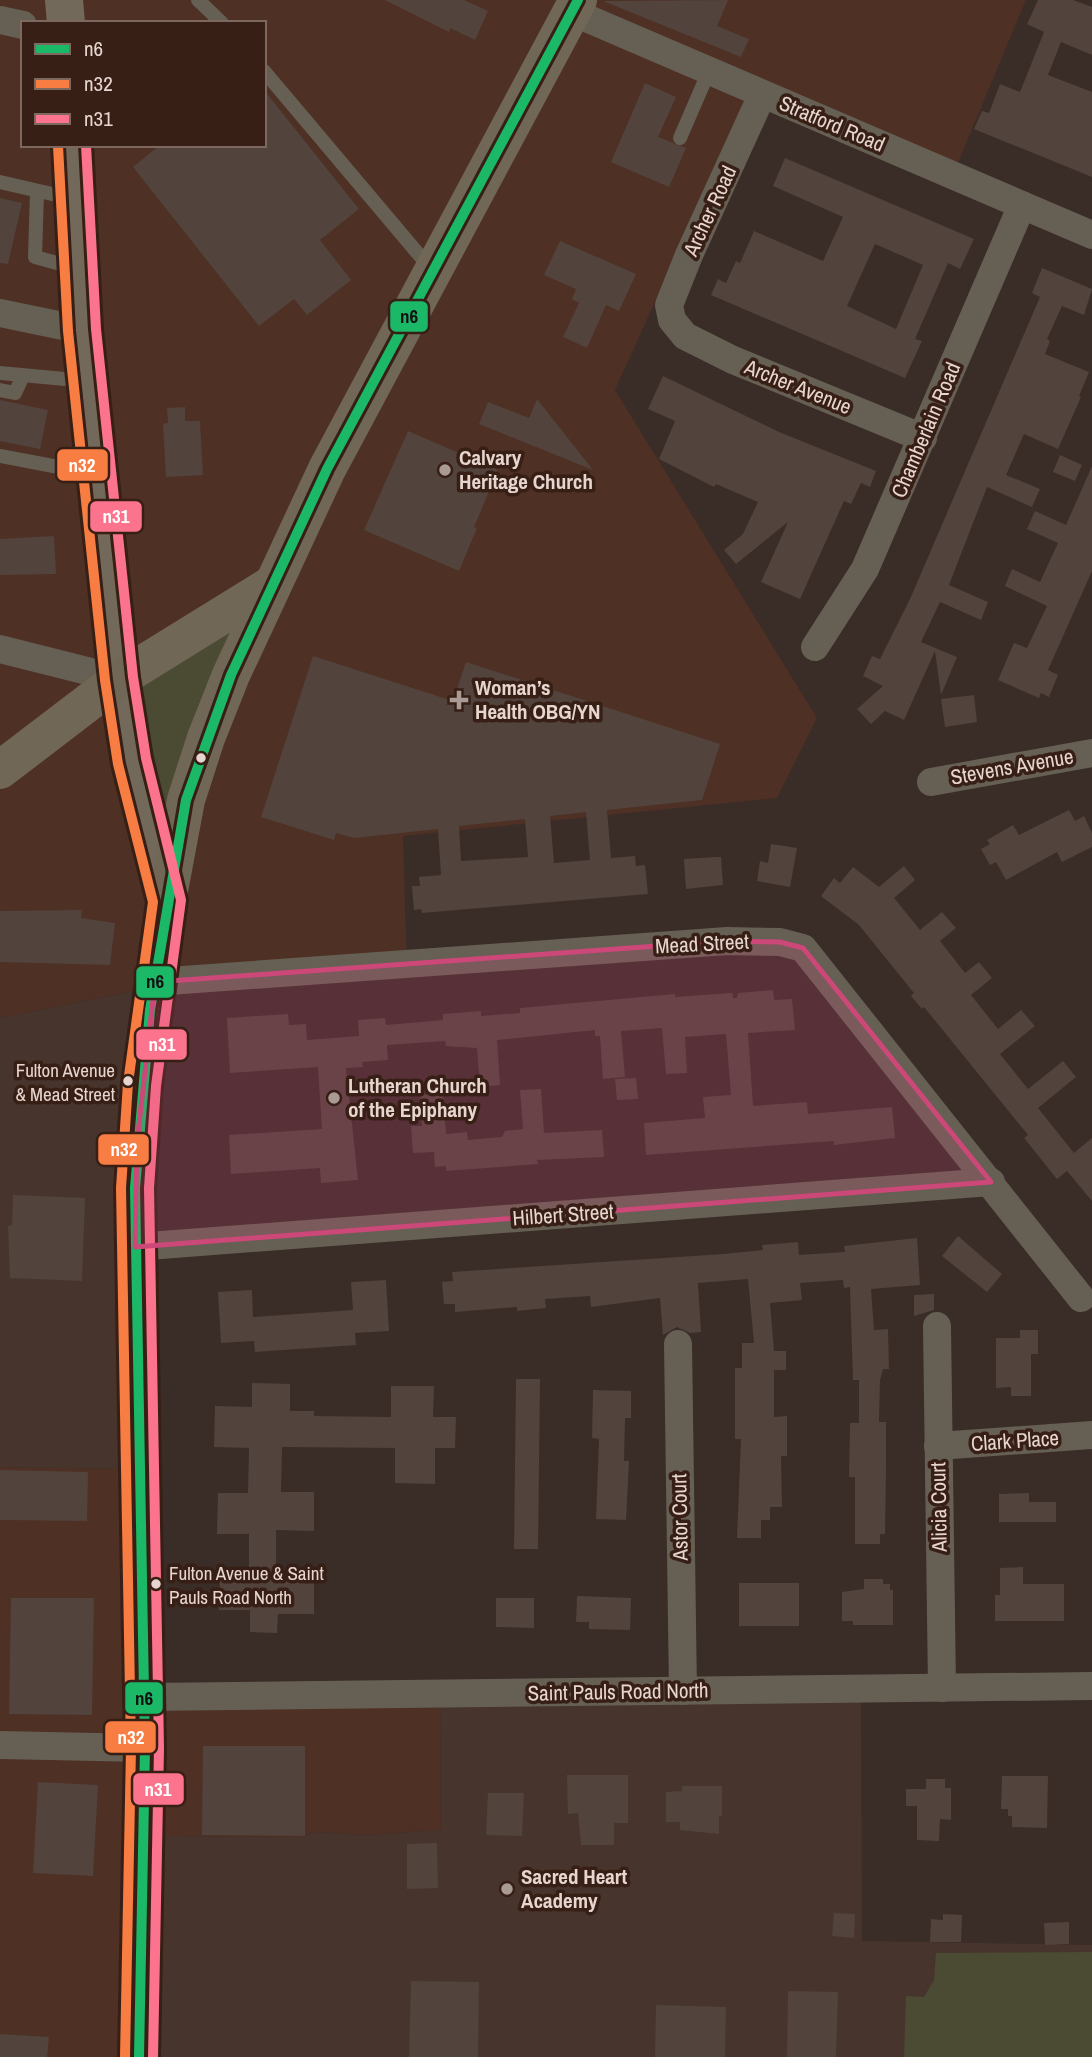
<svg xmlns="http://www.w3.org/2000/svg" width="1092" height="2057" viewBox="0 0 1092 2057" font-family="'Archivo Narrow',sans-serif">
<rect width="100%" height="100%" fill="#3a2c27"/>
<g fill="#4e3024" fill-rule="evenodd">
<path d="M0 0H1026L957 165 755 81 615 390 817 718 777 798 403 836 407 968 134 991 0 1018ZM23 23H264V145H23Z"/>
<polygon points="0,1467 133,1469 138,1697 440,1692 441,1830 366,1835 314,1832 304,1837 158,1836 148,2057 0,2057"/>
</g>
<g fill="#47352d">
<polygon points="134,991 133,1469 0,1467 0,1018"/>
<polygon points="440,1692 861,1695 862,1941 1092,1945 1092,2057 148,2057 158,1836 304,1837 314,1832 366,1835 441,1830"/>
</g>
<g fill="#4a4b32">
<polygon points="237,623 165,837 131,689"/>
<polygon points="1092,1952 1092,2057 904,2057 906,1996 924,1997 934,1980 936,1953"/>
</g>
<g fill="#52433d" fill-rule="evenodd">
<polygon points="385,0 464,0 488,11 475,40 450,28 449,32"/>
<polygon points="728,0 717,26 749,39 741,57 603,1"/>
<polygon points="1038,0 1073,0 1092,7 1092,55 1061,42 1048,75 1092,92 1092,177 974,129 982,111 989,113 1000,84 1020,92 1044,32 1027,24"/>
<polygon points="645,83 676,97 658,137 686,148 669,187 611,162"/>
<polygon points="264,90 359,209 320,240 351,280 307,315 294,299 259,326 133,167 160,145 264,145"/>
<path d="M785 158 974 239 960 269 948 263 915 339 922 341 905 378 711 295 718 279 726 283 736 261 740 263 754 231 823 261 843 217 773 186ZM875 244 923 265 896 329 847 306Z"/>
<polygon points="0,198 22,203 8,264 0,263"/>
<polygon points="560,241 636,274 619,311 606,305 587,348 563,337 579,303 572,299 576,289 544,275"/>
<polygon points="1042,268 1092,289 1084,315 1062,306 1047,339 1050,341 1045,354 1089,372 1079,396 1081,397 1058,449 1024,434 1006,475 1040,489 1032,507 987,487 949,585 988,602 981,620 940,602 921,642 957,657 941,695 935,651 904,720 885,711 871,724 857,709 883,686 863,676 872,656 880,659 910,599 1040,297 1032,293"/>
<polygon points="663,376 779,432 876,471 870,487 861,483 851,504 844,501 800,599 761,582 788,522 736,564 724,550 743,534 758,502 716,484 714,487 659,459 675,421 648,409"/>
<polygon points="537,399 593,470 479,424 488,402 529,418"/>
<polygon points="0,400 48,410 40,449 0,441"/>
<polygon points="185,407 185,421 200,421 203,475 166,477 163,424 168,423 167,408"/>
<polygon points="408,431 498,470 474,527 477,528 459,571 364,530"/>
<polygon points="1060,455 1082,465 1075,481 1053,472"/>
<polygon points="1092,466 1092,571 1048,670 1058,675 1049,697 1041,693 1039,698 998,680 1014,643 1027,648 1047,606 1005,586 1012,569 1040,582 1058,543 1027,529 1035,511 1066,525"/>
<polygon points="54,536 56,574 0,575 0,539"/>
<path d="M313 656 453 701 466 662 720 744 702 800 607 810 611 858 635 856 636 866 645 865 648 894 422 913 421 909 414 910 412 886H420L419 877 441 875 438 829 354 838 336 833 334 840 261 817ZM586 812 590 860 554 863 550 816ZM525 819 528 857 461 861 459 826Z"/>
<polygon points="974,695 977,722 945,727 941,699"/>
<polygon points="1069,810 1075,821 1084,816 1092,833 1092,847 1062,862 1057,852 1006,880 996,862 990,865 981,849 990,844 987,840 1013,825 1019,835"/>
<polygon points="771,844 797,848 790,887 757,881 760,861 768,863"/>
<polygon points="715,857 721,857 723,885 686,889 684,859"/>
<polygon points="904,866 915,880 894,898 920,930 942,912 956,928 940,941 965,973 979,962 992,978 971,995 998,1029 1021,1010 1035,1026 1000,1054 1028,1089 1063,1061 1076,1077 1038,1108 1074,1153 1092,1138 1092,1201 1067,1171 1057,1179 1024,1138 1028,1135 924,1007 922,1009 911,996 914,993 859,925 821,896 834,878 840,883 853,867 879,887"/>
<polygon points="82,910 81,918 115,923 110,965 0,962 0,911"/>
<polygon points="773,990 774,1000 792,999 795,1030 748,1033 753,1106 807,1102 808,1114 892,1107 895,1138 834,1145 834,1141 646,1155 644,1123 705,1118 703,1097 731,1095 726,1034 685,1037 687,1073 666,1074 662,1028 621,1031 625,1077 603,1079 600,1036 595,1036 595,1030 497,1040 500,1085 480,1087 477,1048 446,1046 445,1041 387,1045 388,1060 362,1062 363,1067 346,1068 358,1180 321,1183 320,1168 231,1174 229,1135 322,1129 318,1067 230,1073 227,1018 288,1014 289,1025 306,1024 307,1040 359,1036 358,1020 385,1018 386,1025 443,1020 443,1014 481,1011 481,1016 520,1013 520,1008 675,994 675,997 732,993 733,998 737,998 738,993"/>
<polygon points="636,1078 638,1099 617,1100 615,1079"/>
<polygon points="541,1089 544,1133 602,1130 604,1157 537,1160 538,1164 446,1171 446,1166 435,1167 434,1152 413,1153 411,1126 422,1126 420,1095 443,1093 446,1134 467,1132 468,1140 502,1137 505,1131 523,1129 520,1090"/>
<polygon points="13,1195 85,1198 82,1281 10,1278 8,1226 12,1225"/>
<polygon points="958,1236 1002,1274 987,1292 942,1256"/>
<polygon points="917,1238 920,1285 871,1289 874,1330 888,1329 889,1369 883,1369 880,1380 879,1422 886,1422 886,1469 885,1534 880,1534 880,1544 855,1544 855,1477 849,1477 850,1423 859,1423 859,1380 853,1380 850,1287 844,1288 843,1280 800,1283 802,1300 770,1303 774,1351 786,1351 786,1370 774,1370 774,1417 787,1416 787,1456 781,1456 782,1507 770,1507 770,1520 761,1520 761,1538 737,1538 741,1439 735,1439 735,1368 742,1368 742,1343 754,1343 748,1279 698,1283 701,1332 690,1333 677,1327 663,1335 660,1298 591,1307 590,1296 545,1299 546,1308 517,1311 517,1307 455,1312 455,1304 444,1304 442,1282 453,1281 452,1272 724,1254 763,1250 762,1245 798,1242 799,1255 845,1252 844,1246"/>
<polygon points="386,1280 389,1331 355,1333 356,1345 255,1352 254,1341 221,1343 218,1292 252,1290 253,1317 353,1310 351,1282"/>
<polygon points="934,1294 934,1310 914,1316 914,1295"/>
<polygon points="1020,1330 1038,1330 1038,1354 1031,1354 1031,1396 1011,1396 1011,1387 996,1388 996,1338 1020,1338"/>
<polygon points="516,1379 540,1379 538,1549 514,1549"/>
<polygon points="252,1383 290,1384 290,1411 314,1411 314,1416 391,1417 391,1386 434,1386 433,1417 456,1417 455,1448 435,1448 435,1484 395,1483 395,1448 282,1447 281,1492 314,1492 314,1531 276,1530 276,1578 314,1579 314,1614 278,1614 277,1633 250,1632 250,1610 219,1610 220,1571 249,1571 249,1534 217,1534 218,1493 248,1493 249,1448 214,1447 215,1406 252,1407"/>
<polygon points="593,1390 631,1391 631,1418 625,1418 624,1461 629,1461 626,1520 596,1519 599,1439 592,1438"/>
<polygon points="0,1470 88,1472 87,1521 0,1520"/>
<polygon points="1029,1493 1029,1502 1056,1502 1056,1522 999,1522 999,1494"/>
<polygon points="1023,1567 1023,1584 1064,1584 1064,1621 995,1621 995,1595 1000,1595 1000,1568"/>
<polygon points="864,1579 883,1579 883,1584 890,1584 890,1590 893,1590 893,1625 853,1625 853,1621 842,1621 842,1592 864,1589"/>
<rect x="739" y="1583" width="60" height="43"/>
<polygon points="577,1596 631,1598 630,1630 589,1629 589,1622 576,1622"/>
<polygon points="11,1598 94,1598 92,1715 9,1714"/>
<polygon points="496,1598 534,1598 534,1628 496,1627"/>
<polygon points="203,1746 305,1746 305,1836 202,1835"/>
<polygon points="567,1775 628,1775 628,1823 614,1823 614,1845 581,1845 578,1813 568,1814"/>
<polygon points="1002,1776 1048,1776 1047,1828 1012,1827 1012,1816 1008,1816 1008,1809 1001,1809"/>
<polygon points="926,1779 945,1779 945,1788 951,1788 951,1820 940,1819 939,1841 917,1840 917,1806 906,1806 906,1789 926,1789"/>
<polygon points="38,1782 98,1785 93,1876 33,1873"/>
<polygon points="682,1786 722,1786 722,1816 719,1816 719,1834 680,1830 680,1822 666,1822 666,1792 682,1791"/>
<polygon points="488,1793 524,1793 522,1836 486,1835"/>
<polygon points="437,1843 438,1888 407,1889 407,1844"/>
<polygon points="834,1913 855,1914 854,1938 832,1936"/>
<polygon points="943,1914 962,1915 961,1942 930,1942 931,1919 943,1920"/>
<polygon points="1069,1922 1069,1944 1045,1945 1044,1923"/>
<polygon points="411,1981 479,1982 478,2057 409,2057"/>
<polygon points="788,1991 838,1992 836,2057 787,2057"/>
<polygon points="656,2005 726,2007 725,2057 655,2057"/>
<polygon points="0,2034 49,2037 47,2057 0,2057"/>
</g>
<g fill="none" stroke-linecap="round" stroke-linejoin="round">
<g stroke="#665f53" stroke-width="14">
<polyline points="198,0 222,23"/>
<polyline points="264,71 431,269"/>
<polyline points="680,138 709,71"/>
<polyline points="0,182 74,199"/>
<polyline points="37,192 35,257 75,268"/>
<polyline points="0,373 86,381"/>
<polyline points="0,390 15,393 23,376"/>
<polyline points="0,456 95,474"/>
</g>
<g stroke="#665f53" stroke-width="28">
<polyline points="572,12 1092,235"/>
<polyline points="0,20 23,25"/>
<polyline points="762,95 689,255 669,305 672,320 685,336 733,360 923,438"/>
<polyline points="0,313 82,330"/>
<polyline points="815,647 865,569 1022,205"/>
<polyline points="0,649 119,679"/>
<polyline points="931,782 1092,753"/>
<polyline points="155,982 727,941 780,942 803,948 1081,1298"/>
<polyline points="135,1247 991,1182"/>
<polyline points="937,1326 942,1688"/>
<polyline points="678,1344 683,1691"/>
<polyline points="938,1446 1092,1435"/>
<polyline points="143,1697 1092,1686"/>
<polyline points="0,1745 145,1748"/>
</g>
<g stroke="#72695a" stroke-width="38">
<polyline points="64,0 66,23"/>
<polyline points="72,145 82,330 119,679 132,761 167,901"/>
</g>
<g stroke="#716757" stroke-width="38">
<polyline points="0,770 119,679 271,585"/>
<polyline points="139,2057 145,1748 135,1188 150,1010 167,901 186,800 206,738 231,675 327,469 578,0"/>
</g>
<defs>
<polyline id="bus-1" points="139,2057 145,1748 135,1188 150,1010 186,800 231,675 327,469 578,0"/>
<polyline id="bus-2" points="58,146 68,331 105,680 118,764 153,902 128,1083 121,1188 131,1748 125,2057"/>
<polyline id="bus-3" points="86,145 96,329 133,677 146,758 181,900 156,1086 149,1188 159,1748 153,2057"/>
</defs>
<use href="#bus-1" stroke="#371f15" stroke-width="16"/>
<use href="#bus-2" stroke="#371f15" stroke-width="16"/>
<use href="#bus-3" stroke="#371f15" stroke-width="16"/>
<use href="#bus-1" stroke="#1ab867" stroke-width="10"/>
<use href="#bus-2" stroke="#f77d43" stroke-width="10"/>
<use href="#bus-3" stroke="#fc738d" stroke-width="10"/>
</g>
<path fill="#cb4878" fill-opacity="0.2" stroke="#cb4878" stroke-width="5" stroke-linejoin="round" d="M727 941 780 942 803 948 991 1182 135 1247 137 1142 155 982Z"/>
<g fill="#aa9a94" stroke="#371f15" stroke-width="2.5">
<circle cx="445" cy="470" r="7"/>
<path d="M455.5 689.5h7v7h7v7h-7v7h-7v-7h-7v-7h7z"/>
<circle cx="334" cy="1098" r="7"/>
<circle cx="507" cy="1889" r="7"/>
</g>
<g fill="#e7d6cf" stroke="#371f15" stroke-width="2.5">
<circle cx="201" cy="758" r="6"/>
<circle cx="128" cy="1081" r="6"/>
<circle cx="156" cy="1584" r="6"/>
</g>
<g text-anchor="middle" stroke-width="7" stroke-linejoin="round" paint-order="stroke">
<g font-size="19" fill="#e7d6cf" stroke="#371f15" text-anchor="end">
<text x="115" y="1077">Fulton Avenue<tspan x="115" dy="24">&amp; Mead Street</tspan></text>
<text x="169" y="1580" text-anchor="start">Fulton Avenue &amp; Saint<tspan x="169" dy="24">Pauls Road North</tspan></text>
</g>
<g font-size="21" fill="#e7d6cf" stroke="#371f15">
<text transform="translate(832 124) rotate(23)" y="7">Stratford Road</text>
<text transform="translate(710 211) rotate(-65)" y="7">Archer Road</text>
<text transform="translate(798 387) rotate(22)" y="7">Archer Avenue</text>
<text transform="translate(926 430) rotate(-67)" y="7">Chamberlain Road</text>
<text transform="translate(1012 767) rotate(-10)" y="7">Stevens Avenue</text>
<text transform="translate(702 944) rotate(-3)" y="7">Mead Street</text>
<text transform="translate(563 1215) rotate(-4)" y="7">Hilbert Street</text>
<text transform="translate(1015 1441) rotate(-4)" y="7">Clark Place</text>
<text transform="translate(939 1507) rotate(-91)" y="7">Alicia Court</text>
<text transform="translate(680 1517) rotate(-91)" y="7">Astor Court</text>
<text transform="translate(618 1692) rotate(-1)" y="7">Saint Pauls Road North</text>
</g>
<g font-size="21" font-weight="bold" fill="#e7d6cf" stroke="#371f15" text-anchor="start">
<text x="459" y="465">Calvary<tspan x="459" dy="24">Heritage Church</tspan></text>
<text x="475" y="695">Woman’s<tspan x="475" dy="24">Health OBG/YN</tspan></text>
<text x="348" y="1093">Lutheran Church<tspan x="348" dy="24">of the Epiphany</tspan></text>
<text x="521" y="1884">Sacred Heart<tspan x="521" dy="24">Academy</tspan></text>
</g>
</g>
<g stroke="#371f15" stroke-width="2.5">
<rect x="389" y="300" width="40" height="33" rx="7" fill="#1ab867"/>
<rect x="56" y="448" width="53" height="34" rx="7" fill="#f77d43"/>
<rect x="89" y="500" width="54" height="33" rx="7" fill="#fc738d"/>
<rect x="135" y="965" width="40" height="34" rx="7" fill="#1ab867"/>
<rect x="135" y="1028" width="53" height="33" rx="7" fill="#fc738d"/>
<rect x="97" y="1133" width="53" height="33" rx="7" fill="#f77d43"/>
<rect x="124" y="1681" width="40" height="34" rx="7" fill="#1ab867"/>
<rect x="104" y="1720" width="53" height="34" rx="7" fill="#f77d43"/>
<rect x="132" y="1772" width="53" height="34" rx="7" fill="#fc738d"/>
</g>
<g font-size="19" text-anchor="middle" font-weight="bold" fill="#fff">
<text x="82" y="472">n32</text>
<text x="116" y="523">n31</text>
<text x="162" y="1051">n31</text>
<text x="124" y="1156">n32</text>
<text x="131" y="1744">n32</text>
<text x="158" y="1796">n31</text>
</g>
<g font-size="19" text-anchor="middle" font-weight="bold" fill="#111">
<text x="409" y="323">n6</text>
<text x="155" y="988">n6</text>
<text x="144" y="1705">n6</text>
</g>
<rect x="21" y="21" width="245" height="126" fill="#371f15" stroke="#7d685f" stroke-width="2"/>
<rect x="35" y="44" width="35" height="10" fill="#1ab867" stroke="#7d685f" stroke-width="2"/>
<text x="84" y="56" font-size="21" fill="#e7d6cf">n6</text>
<rect x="35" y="79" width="35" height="10" fill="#f77d43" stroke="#7d685f" stroke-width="2"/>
<text x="84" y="91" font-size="21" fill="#e7d6cf">n32</text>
<rect x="35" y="114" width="35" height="10" fill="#fc738d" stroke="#7d685f" stroke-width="2"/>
<text x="84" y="126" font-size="21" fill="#e7d6cf">n31</text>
</svg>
